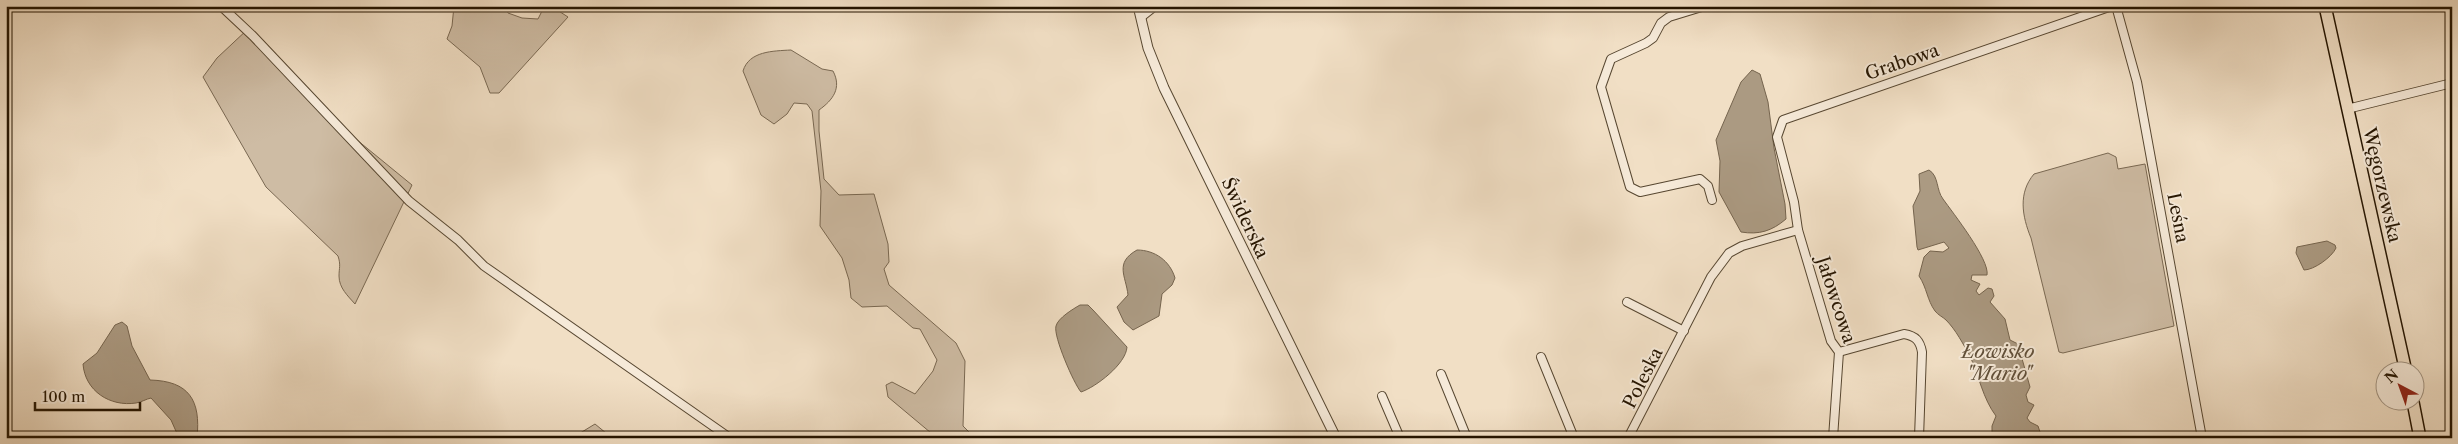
<svg xmlns="http://www.w3.org/2000/svg" width="2458" height="444" viewBox="0 0 2458 444" font-family="'Libre Caslon Text',serif">
<rect width="100%" height="100%" fill="#f1dfc5"/>
<filter id="stains"><feTurbulence type="fractalNoise" baseFrequency=".004" numOctaves="4"/><feColorMatrix values="0 0 0 0 .2 0 0 0 0 .09 0 0 0 0 .02 0 0 0 .5 -.17"/></filter>
<radialGradient id="worn" r=".72"><stop offset=".6" stop-color="#630" stop-opacity="0"/><stop offset="1" stop-color="#630" stop-opacity=".3"/></radialGradient>
<g fill="#cebca4" stroke="#796852">
<polygon points="454,6 505,6 508,13 522,18 538,19 542,11 551,6 568,17 499,93 490,93 480,67 447,39 452,26"/>
<path d="M249 28 357 140 412 185 355 304C348 296 339 288 339 276 339 268 341 265 338 256L266 187 203 77 217 58Z"/>
<path d="M791 50 822 69 833 71C842 88 833 100 819 110V131L824 179 839 195 874 194 888 244 889 262 884 269 889 285 956 343 965 361 963 426 975 438H937L888 397 886 385 892 382 915 394 933 371 937 360 920 329 913 328 887 306 862 307 851 298 849 280 842 258 820 226 821 191 812 111 807 104 794 103 787 114 774 124 761 115 743 71C749 51 773 51 791 50Z"/>
<path d="M2108 153 2116 157 2118 169 2145 164 2174 326 2063 353 2059 352 2031 238C2022 216 2018 193 2034 174Z"/>
<polygon points="595,424 612,438 572,438"/>
</g>
<g fill="#ab9a82" stroke="#75644e">
<path d="M1752 70 1760 74 1768 102 1774 148 1785 204 1786 219C1772 231 1759 235 1741 232L1719 192 1720 161 1716 140 1741 82Z"/>
<path d="M1929 170C1939 176 1936 190 1943 199 1953 213 1990 260 1987 275H1972L1971 280 1980 284 1976 291 1979 295 1988 288 1992 289 1994 296 1990 302 2005 319 2010 340 2018 344 2019 348 2030 387 2026 395 2028 402 2034 405 2027 418 2030 422 2038 426 2042 438H1992V426L1996 416C1983 399 1979 376 1970 356 1963 344 1956 330 1946 320 1943 317 1938 315 1935 311 1927 300 1927 288 1919 276L1924 257 1930 251 1943 252 1949 248 1944 242 1918 250 1917 247 1913 206 1920 191 1919 174Z"/>
<path d="M2327 241 2335 245 2336 248C2332 257 2314 270 2304 270L2296 253 2297 247Z"/>
<path d="M1137 250C1155 250 1170 261 1175 278L1172 285 1162 294 1159 316 1133 330 1124 322 1117 307 1128 295C1126 276 1114 263 1137 250Z"/>
<path d="M1080 305H1088L1093 310 1127 347C1126 364 1096 387 1081 392 1074 384 1053 336 1056 326 1058 318 1073 309 1080 305Z"/>
<path d="M122 322 127 326 132 346 150 380C189 381 201 400 197 438H179L171 420 151 398C146 399 142 402 136 403 110 407 85 391 83 364L97 353 115 325Z"/>
</g>
<g fill="none" stroke-linecap="round" stroke-linejoin="round">
<defs>
<g id="minor">
<polyline points="221,6 253,36 409,201 458,240 484,266 730,438"/>
<polyline points="1705,6 1669,17 1661,23 1653,38 1646,43 1611,59 1601,87 1630,187 1640,192 1700,179 1708,186 1712,200"/>
<polyline points="2116,6 2137,82 2202,438"/>
<polyline points="1141,17 1155,6"/>
<polyline points="2347,109 2452,83"/>
<polyline points="1627,302 1684,331"/>
<path d="M1839 352 1904 334C1916 336 1920 341 1922 352L1919 438"/>
<polyline points="1541,357 1574,438"/>
<polyline points="1441,374 1467,438"/>
<polyline points="1382,396 1400,438"/>
<polyline points="1628,438 1711,277 1729,253 1742,246 1798,230"/>
<polyline points="1833,438 1839,352 1831,341 1798,230 1794,202 1777,137 1783,120 2112,6"/>
</g>
<polyline id="tertiary" points="1138,6 1148,48 1164,88 1336,438"/>
<g id="primary">
<polyline points="2325,6 2406,372"/>
<polyline points="2413,402 2420,438"/>
</g>
</defs>
<use href="#minor" stroke="#574731" stroke-width="10"/>
<use href="#tertiary" stroke="#574731" stroke-width="11"/>
<use href="#primary" stroke="#241400" stroke-width="14"/>
<use href="#minor" stroke="#f6ead9" stroke-width="8"/>
<use href="#tertiary" stroke="#f6ead9" stroke-width="9"/>
<use href="#primary" stroke="#f1dfc5" stroke-width="11"/>
</g>
<g text-anchor="middle" stroke-width="4" stroke-linejoin="round" paint-order="stroke">
<g font-size="18" fill="#241400" stroke="#f6ead9">
<text transform="translate(1902 62) rotate(-19)" y="6">Grabowa</text>
<text transform="translate(2382 185) rotate(77)" y="6">Węgorzewska</text>
<text transform="translate(1245 218) rotate(65)" y="6">Świderska</text>
<text transform="translate(2178 218) rotate(79)" y="6">Leśna</text>
<text transform="translate(1836 300) rotate(72)" y="6">Jałowcowa</text>
<text transform="translate(1643 378) rotate(-63)" y="6">Poleska</text>
</g>
<g font-size="19" font-style="italic" fill="#61503a" stroke="#f6ead9">
<text x="1998" y="358">Łowisko<tspan x="1998" dy="22">"Mario"</tspan></text>
</g>
</g>
<rect width="2458" height="444" fill="none" stroke="#f1dfc5" stroke-width="25"/>
<rect x="8" y="8" width="2443" height="429" fill="none" stroke="#241400" stroke-width="2.5"/>
<rect x="12" y="12" width="2433" height="419" fill="none" stroke="#241400"/>
<g transform="translate(2400 386) rotate(319)"><circle r="24" fill="#f6ead9" stroke="#a29482"/>
<path d="M0-4L9 19L0 12L-9 19Z" fill="#8f2418"/>
<text y="-8" font-size="14" font-weight="bold" text-anchor="middle" fill="#241400">N</text>
</g>
<path d="M35 402v8h105v-8" fill="none" stroke="#241400" stroke-width="2.5"/>
<text x="42" y="402" font-size="15" fill="#241400" stroke="#f6ead9" stroke-width="4" paint-order="stroke">100 m</text>
<rect width="100%" height="100%" filter="url(#stains)"/>
<rect width="100%" height="100%" fill="url(#worn)"/>
</svg>
